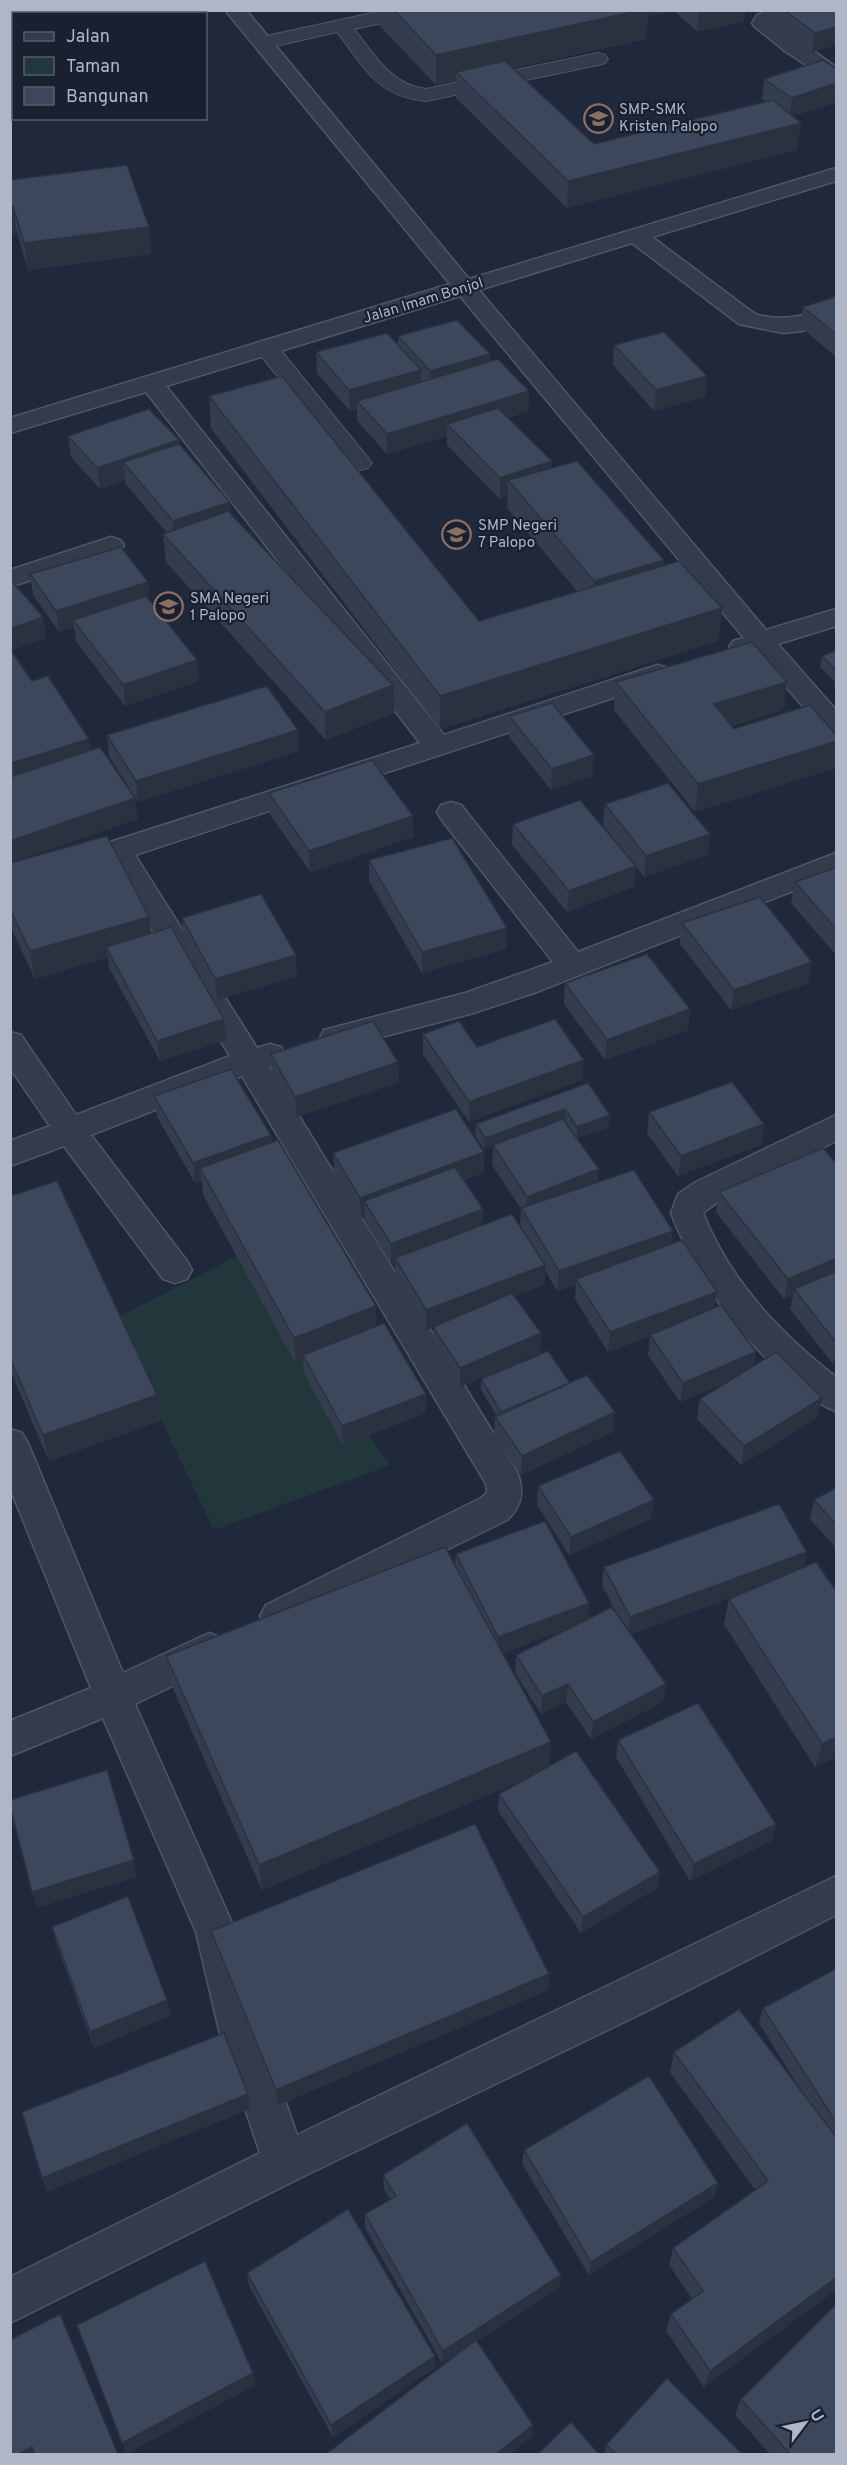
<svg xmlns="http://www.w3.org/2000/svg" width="847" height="2465" viewBox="0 0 847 2465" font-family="Overpass,sans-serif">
<rect width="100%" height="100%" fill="#20293b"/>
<polygon fill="#22373c" points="241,1254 390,1465 214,1530 113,1320"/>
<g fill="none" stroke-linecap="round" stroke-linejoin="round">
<defs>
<g id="service">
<path d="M386 10H424L422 14 354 29C374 54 392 86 426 89L598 53 605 55 608 59 605 63 598 65 426 101C377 96 365 68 337 32L262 49 255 47 252 43 255 39 262 37Z"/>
<polygon points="266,340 274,342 368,458 372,463 368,468 360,470 352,468 258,352 255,347 258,342"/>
</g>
<g id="minor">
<path d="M225 10H246L469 279 836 168V181L652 237 755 314C785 323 807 314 836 307V321L802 331 783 333 739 324 632 243 479 290 766 630 836 609V626L778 644 836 710V736L826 733 756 652 742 655 733 653 729 647 733 641 744 638 460 296 166 386 444 735 648 668 658 665 668 668 671 674 668 680 135 855 257 1048 270 1044 281 1047 286 1055 281 1063 269 1067 516 1470C525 1489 523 1505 507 1520L279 1632 266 1627 260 1616 266 1605 481 1498 487 1493 486 1484 242 1076 91 1135 187 1261 192 1270 187 1279 175 1283 163 1279 64 1146 10 1166V1141L50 1126 10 1068V1032L21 1035 76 1115 230 1056 111 863 10 895V874L420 743 146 392 10 433V418L450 284Z"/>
<polygon points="768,10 790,10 782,19 773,22 836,67 836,82 829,80 785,51 755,27 752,23 757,15"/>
<polygon points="111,537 120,540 124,545 120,550 10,587 10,570"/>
<polygon points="451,802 461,805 578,952 836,853 836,874 534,993 470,1014 335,1049 324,1046 320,1038 324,1030 465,993 553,962 441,819 437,812 441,805"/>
<path d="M836 1115V1141L720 1200 703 1213C731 1282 779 1332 836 1377V1411C820 1406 808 1394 794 1383 738 1337 697 1280 671 1213L678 1194 696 1182Z"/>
<polygon points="10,1429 22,1433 28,1443 123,1673 209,1633 222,1638 228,1650 222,1662 135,1704 236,1932 262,2034 297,2135 836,1876 836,1915 647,2011 300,2178 10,2323 10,2277 260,2153 220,2034 196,1932 103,1718 10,1756 10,1721 91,1688 10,1488"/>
</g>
</defs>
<use href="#service" stroke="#4f5666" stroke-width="2"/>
<use href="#minor" stroke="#4f5666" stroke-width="3"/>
<use href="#service" fill="#343b4b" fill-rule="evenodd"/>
<use href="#minor" fill="#343b4b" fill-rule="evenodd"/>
</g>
<g fill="#343d4e">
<polygon points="379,10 745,10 744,22 697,31 674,11 648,16 646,39 514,68 594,144 766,101 762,99 764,79 837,69 837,102 793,116 797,150 567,208 456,98 456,81 436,85 379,25"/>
<polygon points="771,10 836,10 837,45 812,52 770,22"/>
<polygon points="10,180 149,227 151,254 28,270 17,233 10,234"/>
<polygon points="837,296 837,358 801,327 803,307"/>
<polygon points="398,336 490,354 490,362 529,391 528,411 508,418 552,461 552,468 664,560 663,565 722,608 718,641 440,729 211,428 209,396 479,621 577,591 507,508 508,496 500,499 447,445 447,436 387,454 357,421 357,409 350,411 317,373 316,352 398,346"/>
<polygon points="614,345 707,376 705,397 654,411 613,365"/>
<polygon points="68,436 179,440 179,444 230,502 231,514 393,685 394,713 326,740 166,562 163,534 167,533 125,483 125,480 100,489 71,457"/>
<polygon points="30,574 150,601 197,660 199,681 125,706 76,641 74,627 59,632 33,595"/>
<polygon points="10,579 43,617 46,638 12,650 32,681 89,739 91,750 138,819 12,862 10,860"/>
<polygon points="837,650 837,684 820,667 822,656"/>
<polygon points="616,682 787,682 783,710 732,726 734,729 837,736 837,759 835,768 695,812 614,710"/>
<polygon points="509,716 593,776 551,790 509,737"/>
<polygon points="107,735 299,751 138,802 109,756"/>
<polygon points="269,793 413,837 310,872 270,814"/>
<polygon points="605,804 710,834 707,855 644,877 636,866 634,887 567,912 512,845 513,824 635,865 603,825"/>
<polygon points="369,860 507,928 506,949 422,973 369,881"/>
<polygon points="10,863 149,917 151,933 224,1019 226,1040 160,1061 109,968 108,957 35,979 10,926"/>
<polygon points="837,867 837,956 791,903 795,882"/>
<polygon points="182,918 297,976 217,1000 184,939"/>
<polygon points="682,923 809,983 731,1010 680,944"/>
<polygon points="565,983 690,1009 688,1030 605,1060 564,1004"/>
<polygon points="423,1034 477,1047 582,1080 469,1122 423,1054"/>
<polygon points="271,1054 398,1062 399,1082 297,1117 272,1075"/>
<polygon points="588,1083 610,1115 609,1127 577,1138 598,1182 672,1244 753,1367 822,1398 817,1418 741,1465 697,1419 700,1399 728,1382 680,1402 648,1355 650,1336 608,1352 575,1299 576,1285 557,1291 545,1270 544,1285 515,1296 540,1353 460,1387 433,1347 433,1327 426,1330 395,1278 395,1263 391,1264 365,1222 365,1216 361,1218 334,1173 333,1153 484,1152 484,1173 464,1180 483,1209 482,1225 520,1227 521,1209 492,1165 493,1146 484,1149 475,1135 476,1124"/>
<polygon points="154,1096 272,1143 426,1413 343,1445 304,1374 303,1361 296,1364 203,1195 202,1181 195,1183 157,1117"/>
<polygon points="649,1112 764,1124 761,1145 678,1176 647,1133"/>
<polygon points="837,1164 837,1362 833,1364 790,1309 793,1296 784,1299 716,1212 719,1192"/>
<polygon points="10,1196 157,1395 160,1421 49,1461 10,1370"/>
<polygon points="481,1379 570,1383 615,1412 613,1432 521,1475 494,1436 495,1417 497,1416 481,1390"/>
<polygon points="538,1486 651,1519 569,1555 537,1505"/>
<polygon points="837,1487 837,1549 810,1519 814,1500"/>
<polygon points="456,1554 588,1619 617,1614 602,1585 604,1567 804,1567 837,1592 837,1757 815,1767 724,1624 729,1599 749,1591 631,1634 666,1684 663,1702 591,1739 566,1702 541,1714 515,1673 516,1655 574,1626 503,1653 549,1767 660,1872 657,1888 581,1933 498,1811 499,1794 533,1776 262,1890 171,1684 166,1656 455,1565"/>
<polygon points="618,1740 776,1824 771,1841 690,1881 616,1757"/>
<polygon points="52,1927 171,2015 94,2048 56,1943"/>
<polygon points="211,1931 549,1974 548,1990 278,2105 214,1947"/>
<polygon points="837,1968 837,2289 704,2387 666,2331 671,2314 692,2299 669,2265 673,2248 755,2190 670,2072 674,2052 804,2095 759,2023 763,2008"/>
<polygon points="524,2150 718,2183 714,2197 589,2275 522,2164"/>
<polygon points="383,2175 561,2275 559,2288 477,2341 532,2437 462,2351 442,2363 365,2228 365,2214 390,2199 384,2189"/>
<polygon points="247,2273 435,2368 333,2437 249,2286"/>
<polygon points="741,2399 837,2454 770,2454 735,2415"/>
<polygon points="606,2445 742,2454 604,2454"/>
</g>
<g fill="#2a3240">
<polygon points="631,10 674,11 648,16 646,39 463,79 456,72 456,81 436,85 436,55"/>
<polygon points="699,10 745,10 744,22 697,31"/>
<polygon points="837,27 837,45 812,52 815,33"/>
<rect x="10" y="30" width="4" height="20"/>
<rect x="10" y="61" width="4" height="11"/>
<polygon points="837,83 837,102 790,117 792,98"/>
<polygon points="801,123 797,150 567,208 568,181"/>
<polygon points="10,206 13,206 17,233 10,234"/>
<polygon points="149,227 151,254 28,270 24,243"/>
<polygon points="490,354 489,375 430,392 430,371"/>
<polygon points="421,370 421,391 357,401 357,409 350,411 349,390"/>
<polygon points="707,376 705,397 654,411 656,390"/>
<polygon points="529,391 528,411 456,433 447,424 447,436 387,454 387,434"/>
<polygon points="179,440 181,461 123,462 125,480 100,489 97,468"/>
<polygon points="552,461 551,482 508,480 508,496 500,499 500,478"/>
<polygon points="230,502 232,523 175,542 173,521"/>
<polygon points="664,560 661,588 592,609 594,581"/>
<polygon points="148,582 150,603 73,620 74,627 59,632 56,611"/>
<polygon points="722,608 718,641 440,729 440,696"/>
<polygon points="43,617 46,638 10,651 10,629"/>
<polygon points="197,660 199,681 125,706 123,685"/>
<polygon points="787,682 783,710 710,732 714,704"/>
<polygon points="393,685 394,713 326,740 325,712"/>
<polygon points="298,730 299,751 138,802 136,781"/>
<polygon points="89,739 93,767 17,791 12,763"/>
<polygon points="837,741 837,759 835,768 695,812 698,784"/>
<polygon points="594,755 593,776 551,790 552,769"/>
<polygon points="135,798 138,819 12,862 10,852 10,841"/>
<polygon points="413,816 413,837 310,872 309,851"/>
<polygon points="710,834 707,855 644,877 646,856"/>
<polygon points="636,866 634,887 567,912 569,891"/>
<polygon points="149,917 152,944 106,947 108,957 35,979 30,951"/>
<polygon points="507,928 506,949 422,973 422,952"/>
<polygon points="296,955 297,976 217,1000 215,979"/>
<polygon points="812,962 809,983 731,1010 734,990"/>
<polygon points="690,1009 688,1030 605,1060 607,1040"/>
<polygon points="224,1019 226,1040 160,1061 157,1041"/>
<polygon points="584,1060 582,1080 469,1122 469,1102"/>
<polygon points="398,1062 399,1082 297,1117 295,1097"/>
<polygon points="565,1109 565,1120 484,1149 485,1138"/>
<polygon points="610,1115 609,1127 577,1138 577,1127"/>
<polygon points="764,1124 761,1145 678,1176 681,1156"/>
<polygon points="271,1135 273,1155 200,1168 202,1181 195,1183 193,1163"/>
<polygon points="484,1152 484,1173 372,1214 364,1201 365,1216 361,1218 360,1198"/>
<polygon points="599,1169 597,1190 526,1217 527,1197"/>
<polygon points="483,1209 482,1229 395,1258 395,1263 391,1264 391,1244"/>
<polygon points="673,1231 671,1251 576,1279 576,1285 557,1291 559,1271"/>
<polygon points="837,1258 837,1276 794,1289 793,1296 784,1299 788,1279"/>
<polygon points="545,1265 544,1285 426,1330 426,1310"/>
<polygon points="717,1292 714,1312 608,1352 610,1332"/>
<polygon points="376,1306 377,1333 303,1355 303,1361 296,1364 294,1338"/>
<polygon points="541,1333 540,1353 460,1387 460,1368"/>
<polygon points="837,1345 837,1362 833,1364"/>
<polygon points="756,1352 752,1371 680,1402 683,1383"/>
<polygon points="426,1394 426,1413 343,1445 342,1426"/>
<polygon points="157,1395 160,1421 49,1461 43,1435"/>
<polygon points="822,1398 817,1418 741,1465 744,1446"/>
<polygon points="615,1412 613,1432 521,1475 522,1456"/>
<polygon points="654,1500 651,1519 569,1555 571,1537"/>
<polygon points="807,1552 803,1571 628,1635 630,1617"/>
<polygon points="589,1603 588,1621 497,1656 498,1637"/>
<polygon points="568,1684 566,1702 541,1714 542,1696"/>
<polygon points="666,1684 663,1702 591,1739 593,1722"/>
<polygon points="10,1686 13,1696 10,1697"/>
<polygon points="837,1737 837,1757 815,1767 822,1744"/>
<polygon points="551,1742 549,1769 262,1890 259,1865"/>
<polygon points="776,1824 771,1841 690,1881 694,1864"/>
<polygon points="134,1860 137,1877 37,1908 32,1892"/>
<polygon points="660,1872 657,1888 581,1933 583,1917"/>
<polygon points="549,1974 548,1990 278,2105 276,2090"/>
<polygon points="167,2000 171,2015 94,2048 90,2032"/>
<polygon points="248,2094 250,2109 47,2192 42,2178"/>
<polygon points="718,2183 714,2197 589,2275 591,2262"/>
<polygon points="561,2275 559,2288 442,2363 443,2351"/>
<polygon points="837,2277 837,2289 704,2387 710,2371"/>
<polygon points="435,2356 435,2368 333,2437 331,2425"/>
<polygon points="253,2373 256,2385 126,2454 122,2443"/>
<polygon points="533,2425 532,2437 509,2454 496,2454"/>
<polygon points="32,2447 36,2454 19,2454"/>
</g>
<g fill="#3c475b" stroke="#2a3240" stroke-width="1.5">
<polygon points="65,10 71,10 74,14 52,14"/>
<polygon points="394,10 642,10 436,55"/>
<polygon points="784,10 836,10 837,27 815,33"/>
<rect x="10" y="17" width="4" height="13"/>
<rect x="10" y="47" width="4" height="14"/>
<polygon points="823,60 837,69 837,83 792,98 764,79"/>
<polygon points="505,61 594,144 773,100 801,123 568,181 456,72"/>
<polygon points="127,165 149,227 24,243 13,206 10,206 10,180"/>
<polygon points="837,296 837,335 803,307"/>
<polygon points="457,320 490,354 430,371 398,336"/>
<polygon points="664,332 707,376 656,390 614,345"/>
<polygon points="387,333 421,370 349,390 316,352"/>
<polygon points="498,359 529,391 387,434 357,401"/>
<polygon points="282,376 479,621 679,561 722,608 440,696 209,396"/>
<polygon points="498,408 552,461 500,478 447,424"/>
<polygon points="149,409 179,440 97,468 68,436"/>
<polygon points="179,444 230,502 173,521 123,462"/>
<polygon points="577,461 664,560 594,581 508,480"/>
<polygon points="228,511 393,685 325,712 163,534"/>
<polygon points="121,547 148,582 56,611 30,574"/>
<polygon points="10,579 43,617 10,629"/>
<polygon points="146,596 197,660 123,685 73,620"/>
<polygon points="752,642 787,682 714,704 734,729 810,705 837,736 837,741 698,784 616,682"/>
<polygon points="10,649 32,681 48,676 89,739 12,763 10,761"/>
<polygon points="837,650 837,671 822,656"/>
<polygon points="267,686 298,730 136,781 107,735"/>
<polygon points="552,703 594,755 552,769 509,716"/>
<polygon points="100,747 135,798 10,841 10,777"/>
<polygon points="372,760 413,816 309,851 269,793"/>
<polygon points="668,783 710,834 646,856 605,804"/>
<polygon points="580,800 636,866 569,891 513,824"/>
<polygon points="107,836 149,917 30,951 10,909 10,863"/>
<polygon points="452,838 507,928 422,952 369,860"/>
<polygon points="837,867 837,930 795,882"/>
<polygon points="261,894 296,955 215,979 182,918"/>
<polygon points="760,897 812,962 734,990 682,923"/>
<polygon points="171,927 224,1019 157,1041 106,947"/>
<polygon points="647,954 690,1009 607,1040 565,983"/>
<polygon points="555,1019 584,1060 469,1102 423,1034 459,1021 477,1047"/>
<polygon points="373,1021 398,1062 295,1097 271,1054"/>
<polygon points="231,1069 271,1135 193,1163 154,1096"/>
<polygon points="732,1082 764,1124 681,1156 649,1112"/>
<polygon points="588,1083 610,1115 577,1127 565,1109 485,1138 476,1124"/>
<polygon points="456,1109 484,1152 360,1198 333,1153"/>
<polygon points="563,1119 599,1169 527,1197 493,1145"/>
<polygon points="278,1140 376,1306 294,1338 200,1168"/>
<polygon points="823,1148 837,1164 837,1258 788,1279 719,1192"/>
<polygon points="455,1167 483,1209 391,1244 364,1201"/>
<polygon points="634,1170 673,1231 559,1271 521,1208"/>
<polygon points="57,1181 157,1395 43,1435 10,1358 10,1196"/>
<polygon points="512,1214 545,1265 426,1310 395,1258"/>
<polygon points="682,1240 717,1292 610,1332 576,1279"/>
<polygon points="837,1271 837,1344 794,1289"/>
<polygon points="512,1293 541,1333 460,1368 433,1327"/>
<polygon points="721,1305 756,1352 683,1383 650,1335"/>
<polygon points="384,1323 426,1394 342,1426 303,1355"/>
<polygon points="548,1351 570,1383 501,1412 481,1379"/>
<polygon points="776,1352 822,1398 744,1446 700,1399"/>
<polygon points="587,1375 615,1412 522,1456 495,1417"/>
<polygon points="620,1451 654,1500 571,1537 538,1486"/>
<polygon points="837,1487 837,1525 814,1500"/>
<polygon points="779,1504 807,1552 630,1617 604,1567"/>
<polygon points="545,1521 589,1603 498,1637 456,1554"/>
<polygon points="445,1547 551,1742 259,1865 166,1656"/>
<polygon points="816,1562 837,1592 837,1737 822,1744 729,1599"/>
<polygon points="612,1607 666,1684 593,1722 568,1684 542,1696 516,1655"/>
<polygon points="698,1703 776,1824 694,1864 618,1740"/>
<polygon points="576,1751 660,1872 583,1917 499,1794"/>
<polygon points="107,1770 134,1860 32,1892 10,1806 10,1800"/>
<polygon points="475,1824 549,1974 276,2090 211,1931"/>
<polygon points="128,1896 167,2000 90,2032 52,1927"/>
<polygon points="837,1968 837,2124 763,2008"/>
<polygon points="739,2009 837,2138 837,2277 710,2371 671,2314 703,2291 673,2248 768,2181 674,2052"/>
<polygon points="224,2033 248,2094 42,2178 22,2112"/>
<polygon points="649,2076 718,2183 591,2262 524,2150"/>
<polygon points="467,2123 561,2275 443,2351 365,2214 396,2196 383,2175"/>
<polygon points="348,2209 435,2356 331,2425 247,2273"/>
<polygon points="205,2261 253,2373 122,2443 77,2325"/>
<polygon points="837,2303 837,2454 790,2454 741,2399"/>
<polygon points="60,2314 118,2454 35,2454 32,2447 19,2454 10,2454 10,2340"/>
<polygon points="476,2340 533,2425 496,2454 326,2454"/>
<polygon points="667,2378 742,2454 616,2454 606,2445"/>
<polygon points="571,2422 599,2454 538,2454"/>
</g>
<defs>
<symbol id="school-ring" viewBox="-11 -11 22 22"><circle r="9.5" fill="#192130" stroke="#8d6e63" stroke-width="1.5"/><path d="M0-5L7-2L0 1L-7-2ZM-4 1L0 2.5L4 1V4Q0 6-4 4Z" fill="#8d6e63"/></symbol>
</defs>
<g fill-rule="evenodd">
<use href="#school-ring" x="582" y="102" width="33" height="33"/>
<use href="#school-ring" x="440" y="518" width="33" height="33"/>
<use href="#school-ring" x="152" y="590" width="33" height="33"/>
</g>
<g text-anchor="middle" stroke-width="4.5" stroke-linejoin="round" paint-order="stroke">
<g font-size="15" fill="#afb6c7" stroke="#192130" text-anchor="start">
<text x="619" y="114">SMP-SMK<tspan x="619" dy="17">Kristen Palopo</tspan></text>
<text x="478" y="530">SMP Negeri<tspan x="478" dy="17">7 Palopo</tspan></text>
<text x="190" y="603">SMA Negeri<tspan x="190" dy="17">1 Palopo</tspan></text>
</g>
<g font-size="15" fill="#afb6c7" stroke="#192130">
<text transform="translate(423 300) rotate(-17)" y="5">Jalan Imam Bonjol</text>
</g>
</g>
<rect width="847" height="2465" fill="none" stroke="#afb6c7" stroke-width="24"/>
<rect x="12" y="12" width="195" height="108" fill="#192130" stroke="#555d6c" stroke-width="1.5"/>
<rect x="24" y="32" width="30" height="9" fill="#343b4b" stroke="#555d6c" stroke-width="1.5"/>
<text x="66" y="42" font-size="18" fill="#afb6c7">Jalan</text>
<rect x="24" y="57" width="30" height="18" fill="#22373c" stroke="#555d6c" stroke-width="1.5"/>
<text x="66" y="72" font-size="18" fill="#afb6c7">Taman</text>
<rect x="24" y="87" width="30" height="18" fill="#3c475b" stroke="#555d6c" stroke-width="1.5"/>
<text x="66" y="102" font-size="18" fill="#afb6c7">Bangunan</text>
<g transform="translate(805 2423) rotate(58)" stroke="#192130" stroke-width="4.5" paint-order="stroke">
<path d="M0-4.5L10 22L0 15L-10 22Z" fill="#afb6c7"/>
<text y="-9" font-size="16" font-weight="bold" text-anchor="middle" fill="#afb6c7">U</text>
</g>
</svg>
